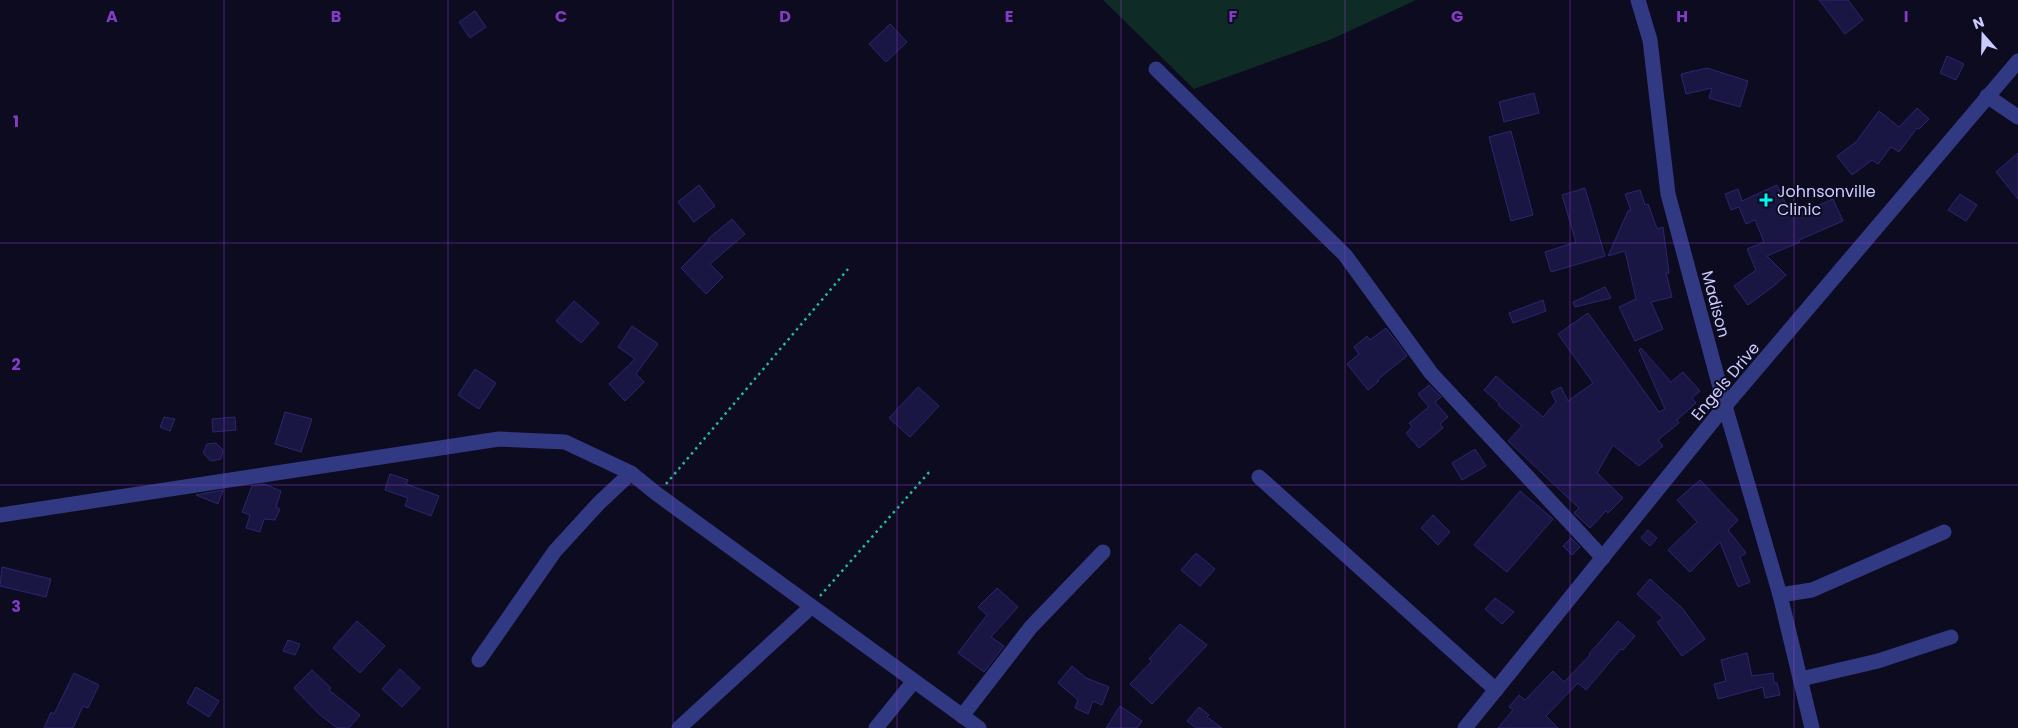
<svg xmlns="http://www.w3.org/2000/svg" width="2018" height="728" viewBox="0 0 2018 728" font-family="Poppins,sans-serif">
<rect width="100%" height="100%" fill="#0c0b20"/>
<polygon fill="#0e2b26" points="1103,0 1416,0 1332,39 1194,89"/>
<g fill="#1a1643" stroke="#2c2670">
<polygon points="1819,0 1848,0 1863,20 1845,34"/>
<polygon points="475,11 486,27 470,38 459,22"/>
<polygon points="890,24 907,42 886,62 869,44"/>
<polygon points="1947,56 1964,64 1956,80 1940,73"/>
<polygon points="1707,68 1748,81 1740,107 1709,98 1712,88 1686,94 1681,74"/>
<polygon points="1534,93 1539,113 1504,122 1499,102"/>
<polygon points="1917,108 1929,119 1919,129 1917,128 1899,152 1891,147 1878,164 1872,160 1852,175 1837,156 1856,142 1879,111 1899,127"/>
<polygon points="1511,131 1533,215 1511,221 1489,137"/>
<polygon points="2018,153 2018,199 1996,172"/>
<polygon points="699,185 715,206 694,222 678,202"/>
<polygon points="1777,185 1792,217 1833,199 1843,221 1799,240 1800,242 1767,256 1786,275 1775,285 1748,305 1734,286 1756,270 1747,249 1764,242 1755,220 1746,224 1739,207 1731,210 1725,194 1738,189 1742,201"/>
<polygon points="1585,188 1605,256 1551,272 1545,252 1576,242 1562,195"/>
<polygon points="1640,190 1645,205 1648,204 1656,226 1658,229 1663,227 1669,273 1666,273 1672,297 1651,302 1663,329 1635,341 1619,307 1636,299 1625,251 1608,256 1628,211 1631,210 1625,194"/>
<polygon points="1960,194 1977,205 1966,221 1948,210"/>
<polygon points="732,219 745,234 710,264 723,277 706,294 681,268 709,240 708,239"/>
<polygon points="1605,287 1611,298 1575,307 1573,302"/>
<polygon points="1543,300 1546,311 1513,323 1509,313"/>
<polygon points="574,301 599,323 581,343 556,321"/>
<polygon points="1588,313 1659,412 1665,409 1639,350 1641,348 1671,382 1683,372 1700,391 1692,398 1696,403 1677,420 1679,423 1658,440 1663,446 1639,466 1613,445 1597,473 1623,498 1608,513 1606,511 1590,528 1574,513 1579,508 1508,441 1522,426 1498,405 1500,404 1484,390 1496,376 1543,417 1556,402 1551,392 1561,387 1568,401 1593,383 1558,334"/>
<polygon points="632,326 658,344 636,374 644,382 625,401 609,384 635,359 618,347"/>
<polygon points="1386,328 1407,356 1377,380 1379,381 1368,390 1347,364 1359,354 1354,347 1367,336 1370,340"/>
<polygon points="475,369 496,383 479,409 458,395"/>
<polygon points="1429,385 1441,397 1435,402 1448,417 1440,424 1443,428 1419,448 1406,433 1412,427 1409,423 1429,407 1418,394"/>
<polygon points="918,387 939,406 910,437 889,418"/>
<polygon points="285,412 312,419 301,452 275,444"/>
<polygon points="164,417 175,419 170,431 160,427"/>
<polygon points="235,417 236,430 213,432 212,419"/>
<polygon points="216,443 223,450 221,459 211,461 203,453 207,444"/>
<polygon points="1475,449 1486,466 1462,480 1452,463"/>
<polygon points="390,474 408,480 406,484 439,496 431,516 405,506 408,498 385,490"/>
<polygon points="1700,480 1738,520 1728,530 1746,553 1740,557 1750,582 1738,587 1720,542 1690,572 1668,550 1697,522 1677,500"/>
<polygon points="264,484 281,491 276,507 280,509 275,520 264,519 260,532 246,528 250,515 242,512 252,486"/>
<polygon points="223,490 218,504 196,495"/>
<polygon points="1520,491 1553,519 1507,572 1474,545"/>
<polygon points="1433,515 1450,532 1438,545 1421,528"/>
<polygon points="1648,530 1657,538 1650,546 1641,538"/>
<polygon points="1571,538 1580,547 1572,555 1563,546"/>
<polygon points="1196,553 1215,569 1200,586 1181,570"/>
<polygon points="2,567 51,579 46,597 0,586"/>
<polygon points="1650,579 1682,608 1705,639 1682,656 1657,622 1663,618 1637,594"/>
<polygon points="997,588 1018,607 991,637 1004,646 984,672 958,653 987,615 978,607"/>
<polygon points="1495,598 1514,612 1502,624 1485,609"/>
<polygon points="357,621 385,646 360,673 333,648"/>
<polygon points="1618,621 1635,636 1623,650 1621,649 1586,690 1578,683 1546,716 1558,728 1498,728 1513,710 1509,707 1519,695 1525,700 1553,671 1564,682 1590,655 1589,654"/>
<polygon points="1180,624 1207,645 1152,704 1130,684 1152,661 1149,659"/>
<polygon points="288,640 300,644 295,655 283,651"/>
<polygon points="1747,653 1752,676 1773,673 1774,683 1777,683 1780,695 1765,698 1763,687 1718,699 1714,684 1726,681 1721,660"/>
<polygon points="1072,666 1086,678 1109,687 1102,705 1093,701 1088,714 1075,708 1078,700 1058,683"/>
<polygon points="400,669 420,688 402,707 382,689"/>
<polygon points="312,670 331,688 329,690 360,715 349,728 337,728 319,714 294,688"/>
<polygon points="74,673 99,685 88,708 83,706 73,728 44,728 51,712 54,714"/>
<polygon points="196,687 219,701 209,717 187,703"/>
<polygon points="1120,706 1142,721 1137,728 1106,728"/>
<polygon points="1199,707 1209,715 1207,717 1222,728 1196,728 1187,721"/>
</g>
<g fill="none" stroke-linecap="round" stroke-linejoin="round">
<g stroke="#25b99e" stroke-width="2.5" stroke-dasharray="2.5 4" stroke-linecap="butt">
<polyline points="666,484 848,269"/>
<polyline points="820,596 931,470"/>
</g>
<g stroke="#323983" stroke-width="15">
<polyline points="1638,0 1650,40 1668,194 1725,406 1780,595 1812,728"/>
<polyline points="1156,69 1345,255 1431,373 1603,558"/>
<polyline points="1987,96 2018,117"/>
<polyline points="1259,477 1496,690"/>
<polyline points="0,515 499,439 565,442 631,473 657,494 979,728"/>
<polyline points="1780,595 1812,590 1944,532"/>
<polyline points="479,660 555,551 599,503 631,473"/>
<polyline points="1801,679 1878,661 1951,637"/>
<polyline points="962,716 1031,627 1103,552"/>
<polyline points="679,728 811,607"/>
<polyline points="876,728 914,681"/>
<polyline points="1465,728 1725,406 2018,61"/>
</g>
</g>
<path fill="none" stroke="#833cc5" stroke-width="1" stroke-opacity="0.55" d="M224 0V728M448 0V728M673 0V728M897 0V728M1121 0V728M1345 0V728M1570 0V728M1794 0V728M0 243H2018M0 485H2018"/>
<path fill="#00f6f1" stroke="#0c0b20" stroke-width="2" d="M1763.5 192.5h5v5h5v5h-5v5h-5v-5h-5v-5h5z"/>
<g text-anchor="middle" stroke-width="4" stroke-linejoin="round" paint-order="stroke">
<g font-size="16" fill="#cbcbff" stroke="#0c0b20" text-anchor="start">
<text x="1777" y="197">Johnsonville<tspan x="1777" dy="18">Clinic</tspan></text>
</g>
<g font-size="16" fill="#cbcbff" stroke="#0c0b20">
<text transform="translate(1716 304) rotate(75)" y="6">Madison</text>
<text transform="translate(1725 381) rotate(-50)" y="6">Engels Drive</text>
</g>
</g>
<g font-size="16" text-anchor="middle" font-weight="bold" fill="#833cc5" stroke="#0c0b20" stroke-width="4" stroke-linejoin="round" paint-order="stroke">
<text x="112" y="22">A</text>
<text x="336" y="22">B</text>
<text x="561" y="22">C</text>
<text x="785" y="22">D</text>
<text x="1009" y="22">E</text>
<text x="1233" y="22">F</text>
<text x="1457" y="22">G</text>
<text x="1682" y="22">H</text>
<text x="1906" y="22">I</text>
<text x="16" y="127">1</text>
<text x="16" y="370">2</text>
<text x="16" y="612">3</text>
</g>
<g transform="translate(1983 35) rotate(340)" stroke="#0c0b20" stroke-width="4" paint-order="stroke">
<path d="M0-4L9 19L0 12L-9 19Z" fill="#cbcbff"/>
<text y="-8" font-size="14" font-weight="bold" text-anchor="middle" fill="#cbcbff">N</text>
</g>
</svg>
